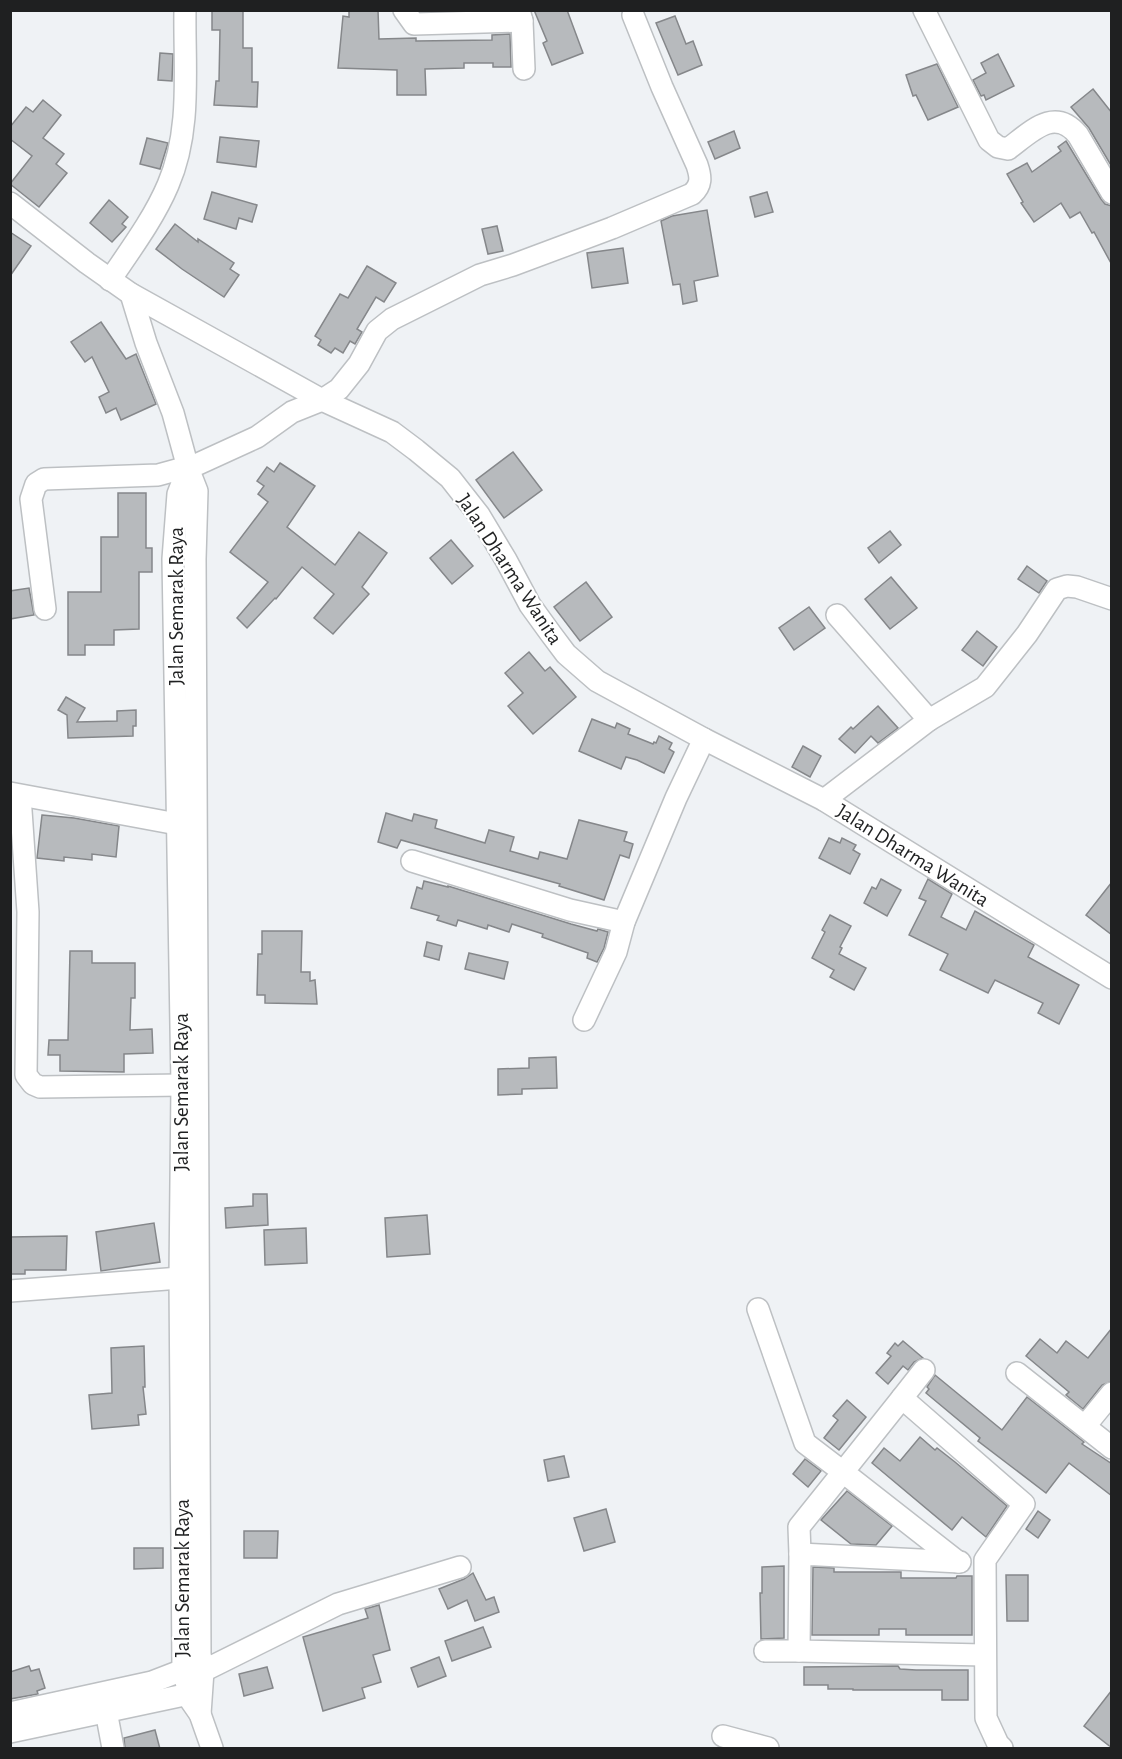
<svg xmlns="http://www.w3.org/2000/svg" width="1122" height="1759" viewBox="0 0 1122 1759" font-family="'Alegreya Sans',sans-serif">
<rect width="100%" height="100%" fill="#eff2f5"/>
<g fill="#b7babd" stroke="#85878a" stroke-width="1.5">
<polygon points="212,10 243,10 243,48 252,48 252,82 258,82 257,107 214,105 216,81 219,81 220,30 212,30"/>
<polygon points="349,10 378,10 379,39 416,38 416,41 492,40 492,35 510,34 511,67 493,67 493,63 464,63 464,68 425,69 426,95 397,95 397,70 338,68 343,16 349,17"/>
<polygon points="534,10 567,10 583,53 552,65 543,43 547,41"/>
<polygon points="675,16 686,44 693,41 702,65 678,75 656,23"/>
<polygon points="160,53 173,54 172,81 158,80"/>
<polygon points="998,54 1014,86 986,100 984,95 981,96 973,80 986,73 981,63"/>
<polygon points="937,64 958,107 928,120 916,95 913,96 906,75"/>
<polygon points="1093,89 1112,113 1112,167 1089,128 1071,107"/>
<polygon points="43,100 61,115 43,138 64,154 56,164 67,173 39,207 10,184 32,156 10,139 10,127 26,107 33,112"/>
<polygon points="734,131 740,148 715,159 708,142"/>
<polygon points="220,137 259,141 256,167 217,162"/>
<polygon points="147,138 168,143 160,169 140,164"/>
<polygon points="1066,141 1101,199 1105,204 1112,206 1112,265 1094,232 1092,233 1080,212 1070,218 1061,203 1034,222 1021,203 1023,202 1007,174 1027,163 1032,172 1061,151 1058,147"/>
<polygon points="212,192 257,205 252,222 239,218 236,229 204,219"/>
<polygon points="767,192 773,212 755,217 750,197"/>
<polygon points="109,200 128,217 122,224 126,227 112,242 90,223"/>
<polygon points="707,210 718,276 694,281 697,301 683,304 680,284 673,285 661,221 672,216"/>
<polygon points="175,224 198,242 198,239 234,263 230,269 239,275 224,297 182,269 156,249"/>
<polygon points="497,226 503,251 488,254 482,229"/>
<polygon points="10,232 31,246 10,276"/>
<polygon points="623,248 628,283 592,288 587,253"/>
<polygon points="367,266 396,283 384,302 376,297 357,329 362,332 355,344 350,341 343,353 335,348 331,353 318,345 321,340 315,336 340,294 348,298"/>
<polygon points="101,322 126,359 136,354 156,404 121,420 116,408 106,413 99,397 109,392 92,357 85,362 71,342"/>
<polygon points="513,452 542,490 504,518 476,480"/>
<polygon points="280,463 315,486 287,527 335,565 359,532 387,553 362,587 369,594 333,634 314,618 334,594 302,567 276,599 275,598 247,628 237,618 268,582 230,552 268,502 258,494 264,486 257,481 267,467 274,472"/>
<polygon points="118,493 146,493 146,548 152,548 152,572 139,572 139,629 114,630 114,645 85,645 85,655 68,655 68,592 101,592 101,537 118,537"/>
<polygon points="890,531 901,545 879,563 868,548"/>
<polygon points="451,540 473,566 452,584 430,558"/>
<polygon points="1027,566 1047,581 1039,593 1018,579"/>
<polygon points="891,577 917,608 890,629 865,599"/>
<polygon points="586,582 612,617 580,641 554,607"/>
<polygon points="29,588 34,615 10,619 10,591"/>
<polygon points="809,607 825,628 794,650 779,628"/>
<polygon points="977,631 997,647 983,666 962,650"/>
<polygon points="529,652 545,671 550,667 576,697 533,734 508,706 523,693 505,673"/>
<polygon points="66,697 85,708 77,722 117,721 117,711 136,710 136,726 133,726 133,736 68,738 67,715 58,710"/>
<polygon points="878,706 898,728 878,743 871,736 855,753 839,739 851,727 853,729"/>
<polygon points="592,719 615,728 617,723 630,729 628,734 653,744 654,742 656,743 659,736 672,743 669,749 674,752 664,773 637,760 626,757 621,769 579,751"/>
<polygon points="803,746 821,756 810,777 792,767"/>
<polygon points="386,813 412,821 414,814 437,820 435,828 485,843 489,830 514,837 510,851 538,859 540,852 567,859 579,820 627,832 624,841 633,844 629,858 620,855 604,900 559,886 560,884 401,840 397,848 378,842"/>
<polygon points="42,815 74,818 119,826 116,857 92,854 92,860 64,857 64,861 37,858"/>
<polygon points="829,838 840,843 842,838 856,845 853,850 860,854 850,874 819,858"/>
<polygon points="881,879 901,890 887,916 864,903 872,887 876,889"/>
<polygon points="928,879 952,894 941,917 966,930 975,911 1034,945 1028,957 1079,985 1059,1024 1038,1013 1043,1003 995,980 988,993 940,970 948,954 909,935 926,901 919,898"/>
<polygon points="424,881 448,887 448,886 571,924 597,931 598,929 608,932 604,948 597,962 587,958 588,953 542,937 543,934 512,924 509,932 488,925 487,929 458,920 456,926 437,920 439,916 411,908 417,887 422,889"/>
<polygon points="1112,882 1112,935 1086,915"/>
<polygon points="830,915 851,926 840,947 842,948 839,954 866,968 854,990 830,977 834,970 812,958 825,932 822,930"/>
<polygon points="262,931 302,931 301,972 310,972 310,981 315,980 317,1004 265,1003 265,995 257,995 258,954 262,954"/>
<polygon points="427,942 442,946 439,960 424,956"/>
<polygon points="70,951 92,951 92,963 135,963 135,998 131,998 130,1030 152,1029 153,1053 124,1054 124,1072 60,1071 60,1055 48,1055 49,1040 68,1040"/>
<polygon points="469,953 508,962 504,979 465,969"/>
<polygon points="556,1057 557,1088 522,1089 522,1094 498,1095 498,1069 529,1068 529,1058"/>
<polygon points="253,1194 267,1194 268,1225 226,1228 225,1208 253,1206"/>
<polygon points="427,1215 430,1254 387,1257 385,1218"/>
<polygon points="154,1223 160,1262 101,1271 96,1232"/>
<polygon points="306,1228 307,1263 265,1265 264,1230"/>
<polygon points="67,1236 66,1270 25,1270 25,1274 10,1274 10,1237"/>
<polygon points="1112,1328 1112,1381 1102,1385 1083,1409 1066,1395 1069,1392 1026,1356 1040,1339 1057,1353 1066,1341 1088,1358"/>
<polygon points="903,1341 923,1358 914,1362 908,1370 903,1366 888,1384 876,1373 891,1356 887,1353 895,1343 898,1346"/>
<polygon points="144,1346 145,1387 143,1387 146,1414 138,1415 139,1425 92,1429 89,1395 112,1393 111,1348"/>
<polygon points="935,1375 1002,1430 1027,1397 1084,1442 1082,1444 1112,1464 1112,1496 1069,1463 1046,1493 978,1441 980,1438 926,1393 929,1389 927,1387"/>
<polygon points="847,1400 866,1417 839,1450 824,1438 838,1420 833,1416"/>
<polygon points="920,1437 935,1450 937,1448 955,1462 1007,1506 986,1537 962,1517 952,1530 872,1463 884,1448 900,1461"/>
<polygon points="564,1456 569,1477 548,1481 544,1460"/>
<polygon points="805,1459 821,1471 808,1487 793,1474"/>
<polygon points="847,1491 892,1526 876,1545 851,1544 821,1520"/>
<polygon points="606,1509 615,1542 584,1551 574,1518"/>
<polygon points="1038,1511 1050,1520 1038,1538 1026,1529"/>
<polygon points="244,1531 278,1531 277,1558 244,1558"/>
<polygon points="134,1548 163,1548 163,1568 134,1569"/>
<polygon points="784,1566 784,1638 761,1639 760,1593 762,1593 762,1567"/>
<polygon points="813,1567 834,1568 834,1572 901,1572 901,1578 956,1578 957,1576 972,1576 972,1635 906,1635 906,1629 879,1629 879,1635 812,1635"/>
<polygon points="473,1573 486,1600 494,1597 499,1612 475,1621 467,1600 448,1609 439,1589 464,1579"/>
<polygon points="1006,1575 1028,1575 1028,1621 1007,1621"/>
<polygon points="379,1605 390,1650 373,1655 381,1682 362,1688 365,1698 323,1711 303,1637 368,1618 365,1609"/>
<polygon points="483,1627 491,1647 452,1661 445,1641"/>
<polygon points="439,1657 446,1676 418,1687 411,1668"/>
<polygon points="29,1666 31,1671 39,1669 45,1688 37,1691 38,1694 10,1699 10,1672"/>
<polygon points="898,1666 900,1669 916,1670 968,1670 968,1700 942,1700 942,1690 853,1690 853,1689 828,1689 828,1685 804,1685 804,1667"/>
<polygon points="267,1667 273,1688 244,1696 239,1674"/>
<polygon points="1112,1690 1112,1748 1084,1726"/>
<polygon points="155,1730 160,1749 125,1749 124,1738"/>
</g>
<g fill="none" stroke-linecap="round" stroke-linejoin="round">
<defs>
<g id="minor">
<polyline points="404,10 414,24 522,21"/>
<polyline points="519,10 522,21 524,69"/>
<path d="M924 10 989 140 998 147 1008 149C1031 132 1054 106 1078 135L1112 193"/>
<polyline points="10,203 87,263 131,294 322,400 392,432 416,450 450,478 479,515 506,560 530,605 551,634 566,654 597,681 704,739 824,800 1112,978"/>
<path d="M110 280C131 249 154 218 168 185 192 130 184 68 185 10"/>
<polyline points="131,294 146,343 173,413 188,468 197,491 195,559 200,1654 203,1671 200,1714"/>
<polyline points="188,468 178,494 173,559 182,1085 180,1278 183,1670 191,1701 200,1714 212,1748"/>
<path d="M45 609 31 499 36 484 44 479 158 475 198 464 257 437 292 412 322 400 339 389 359 364 377 331 392 319 480 275 513 265 612 228 692 194C702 185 701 177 697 165L662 87 633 15"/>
<polyline points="929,720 985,687 1027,634 1057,589 1067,586 1077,587 1112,599"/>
<polyline points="10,793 177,824 191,825"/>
<polyline points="20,796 28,912 26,1075 33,1084 40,1087 182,1085"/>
<polyline points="824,800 929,720 837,615"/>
<polyline points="412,861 570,910 624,922"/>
<polyline points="584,1020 616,952 624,922 676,798 704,739"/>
<polyline points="10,1291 180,1278 192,1274"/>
<polyline points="758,1309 805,1443 843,1472 799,1527 800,1554"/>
<polyline points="1017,1373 1112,1448"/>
<polyline points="902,1398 924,1370"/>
<polyline points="1085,1426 1112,1393"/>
<polyline points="958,1562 843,1472 902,1398 1024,1504 985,1560 986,1718 998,1744 1002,1748"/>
<polyline points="960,1562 800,1554 799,1651 984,1655"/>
<polyline points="765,1651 799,1651"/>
<polyline points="106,1711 113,1748"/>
<polyline points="10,1713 152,1682 183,1670 203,1671 338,1604 460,1567"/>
<polyline points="10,1732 189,1694 201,1688"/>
<polyline points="723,1736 768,1748"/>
</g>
</defs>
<use href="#minor" stroke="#bdc0c3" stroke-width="24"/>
<use href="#minor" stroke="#fff" stroke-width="21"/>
</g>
<g text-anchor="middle" stroke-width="4.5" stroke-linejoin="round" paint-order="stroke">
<g font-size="21" fill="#1f2021" stroke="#fff">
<text transform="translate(510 569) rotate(57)" y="7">Jalan Dharma Wanita</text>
<text transform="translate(176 606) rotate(-90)" y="7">Jalan Semarak Raya</text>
<text transform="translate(913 855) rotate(32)" y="7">Jalan Dharma Wanita</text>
<text transform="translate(181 1092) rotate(-90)" y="7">Jalan Semarak Raya</text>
<text transform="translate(182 1578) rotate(-90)" y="7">Jalan Semarak Raya</text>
</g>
</g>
<rect width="1122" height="1759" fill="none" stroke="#1f2021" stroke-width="24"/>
</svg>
